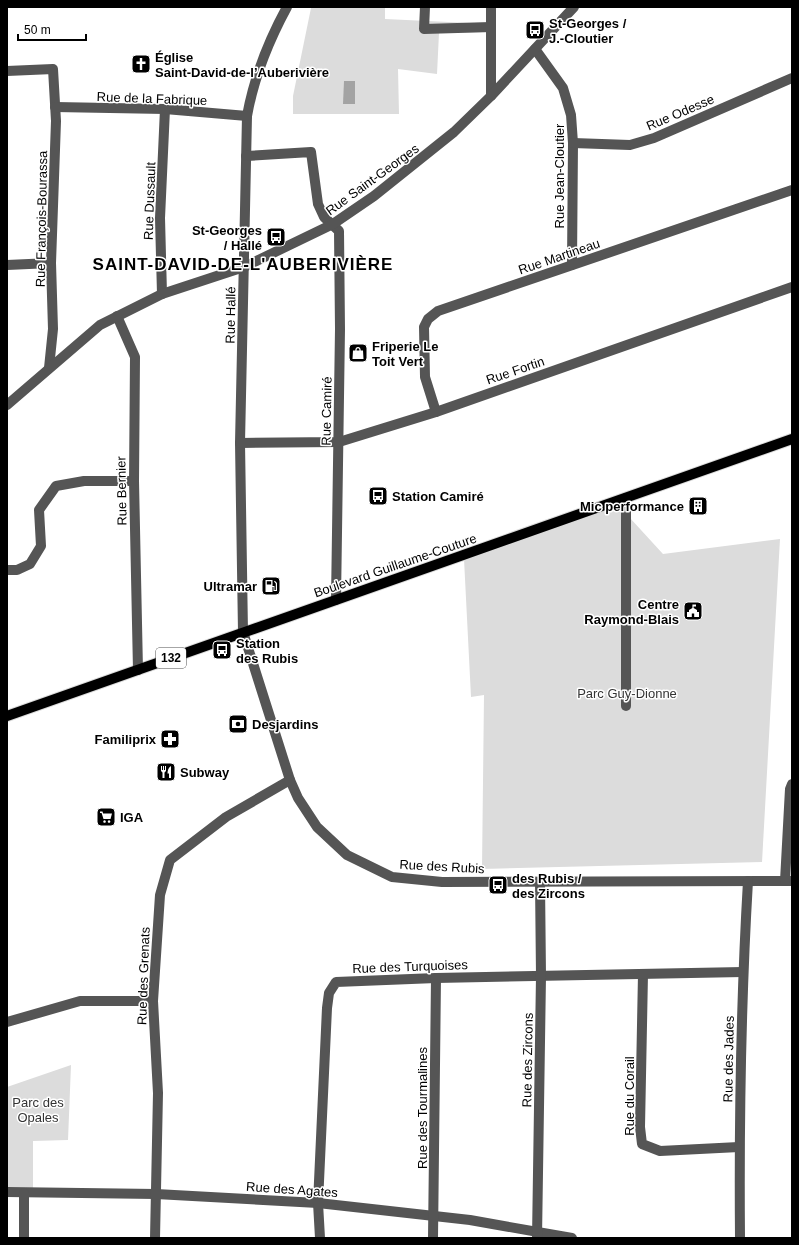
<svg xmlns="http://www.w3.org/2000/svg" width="799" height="1245" viewBox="0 0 799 1245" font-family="Arial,sans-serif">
<rect width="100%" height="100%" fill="#fff"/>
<g fill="#dcdcdc">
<polygon points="309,7 385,7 385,19 491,24 491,32 439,33 437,74 398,69 399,114 293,114 293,96 311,8"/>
<polygon points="619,506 663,554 780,539 762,862 482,869 484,695 471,697 464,559"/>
<polygon points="71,1065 68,1140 33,1141 33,1193 7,1192 7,1087"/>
</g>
<polygon fill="#a3a3a3" points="344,81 355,81 355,104 343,104"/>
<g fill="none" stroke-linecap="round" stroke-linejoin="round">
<defs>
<polyline id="major" points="7,716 792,439"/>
</defs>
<use href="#major" stroke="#dbdbdb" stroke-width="12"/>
<g stroke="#555" stroke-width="10">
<path d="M287 7C268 42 254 77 247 116L240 443 243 632 290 780 298 798 317 827 347 855 392 877 442 882 792 881"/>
<polyline points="425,7 424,29 491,27"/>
<polyline points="491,7 491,96"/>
<polyline points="535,49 563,88 571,115 573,143 572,265"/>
<polyline points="7,71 53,69 56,121 51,263 53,329 49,368"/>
<polyline points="55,107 165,109 247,116"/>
<polyline points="573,143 630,145 654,138 792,78"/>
<polyline points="246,156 311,152 318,204 324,217 339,231 340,329 336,600"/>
<polyline points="7,265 51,263"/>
<polyline points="162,294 160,218 165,109"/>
<polyline points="117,316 135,357 134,481 138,670"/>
<polyline points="7,405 100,325 162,294 244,267 333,224 374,196 454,132 491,96 574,7"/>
<polyline points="436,412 425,377 424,327 428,319 438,311 792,190"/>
<polyline points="240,443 339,442 436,412 792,287"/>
<polyline points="7,570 17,570 30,564 41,546 39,510 56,486 84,481 134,481"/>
<polyline points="626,706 626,498"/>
<polyline points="785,881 790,789 792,784"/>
<polyline points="643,974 640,1127 642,1144 660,1151 739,1147"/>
<polyline points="7,1022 80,1001 153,1001"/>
<polyline points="7,1192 156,1194 318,1203 470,1220 572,1238"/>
<polyline points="24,1193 24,1238"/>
<polyline points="155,1238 158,1093 153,1001 160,895 170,860 226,817 290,780"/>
<polyline points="320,1238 318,1203 327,1008 329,993 336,982 436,978 743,972"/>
<polyline points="433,1238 436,978"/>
<polyline points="537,1238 541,976 540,882"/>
<path d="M740 1238C739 1119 741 1000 748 881"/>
</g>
<use href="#major" stroke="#000" stroke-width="10"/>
</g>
<defs>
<symbol id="bus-square" viewBox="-11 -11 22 22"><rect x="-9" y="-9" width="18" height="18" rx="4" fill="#000" stroke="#fff"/><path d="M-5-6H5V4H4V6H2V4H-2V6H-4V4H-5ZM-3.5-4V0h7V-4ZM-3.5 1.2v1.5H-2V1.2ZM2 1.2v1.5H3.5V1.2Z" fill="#fff"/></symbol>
<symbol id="church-square" viewBox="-11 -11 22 22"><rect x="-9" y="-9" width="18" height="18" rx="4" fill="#000" stroke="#fff"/><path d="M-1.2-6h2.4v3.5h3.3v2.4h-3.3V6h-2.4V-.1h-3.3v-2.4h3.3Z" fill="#fff"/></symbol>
<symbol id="shop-square" viewBox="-11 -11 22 22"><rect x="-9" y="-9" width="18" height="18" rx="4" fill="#000" stroke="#fff"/><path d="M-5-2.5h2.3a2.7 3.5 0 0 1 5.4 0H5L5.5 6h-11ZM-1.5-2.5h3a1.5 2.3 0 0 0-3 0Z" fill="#fff"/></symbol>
<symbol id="building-square" viewBox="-11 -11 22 22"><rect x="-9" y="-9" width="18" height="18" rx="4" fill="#000" stroke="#fff"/><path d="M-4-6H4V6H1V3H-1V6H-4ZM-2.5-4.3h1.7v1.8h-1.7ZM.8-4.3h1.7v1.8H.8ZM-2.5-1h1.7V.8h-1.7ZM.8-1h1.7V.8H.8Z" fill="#fff"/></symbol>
<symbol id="fuel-square" viewBox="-11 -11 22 22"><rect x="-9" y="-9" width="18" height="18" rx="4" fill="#000" stroke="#fff"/><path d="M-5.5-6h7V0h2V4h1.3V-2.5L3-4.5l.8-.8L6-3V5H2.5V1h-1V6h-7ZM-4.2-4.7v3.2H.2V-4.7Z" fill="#fff"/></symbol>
<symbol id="civic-square" viewBox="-11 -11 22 22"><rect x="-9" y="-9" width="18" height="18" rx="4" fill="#000" stroke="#fff"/><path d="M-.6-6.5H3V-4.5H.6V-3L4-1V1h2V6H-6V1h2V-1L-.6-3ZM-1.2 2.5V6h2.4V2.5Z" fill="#fff"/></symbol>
<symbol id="bank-square" viewBox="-11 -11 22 22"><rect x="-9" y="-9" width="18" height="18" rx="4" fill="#000" stroke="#fff"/><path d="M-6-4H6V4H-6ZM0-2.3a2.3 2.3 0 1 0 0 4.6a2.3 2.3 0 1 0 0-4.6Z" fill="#fff"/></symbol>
<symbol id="pharmacy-square" viewBox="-11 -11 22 22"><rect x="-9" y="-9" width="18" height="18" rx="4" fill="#000" stroke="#fff"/><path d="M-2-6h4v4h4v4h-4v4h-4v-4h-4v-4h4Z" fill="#fff"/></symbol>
<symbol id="restaurant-square" viewBox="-11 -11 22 22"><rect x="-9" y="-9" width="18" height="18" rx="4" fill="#000" stroke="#fff"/><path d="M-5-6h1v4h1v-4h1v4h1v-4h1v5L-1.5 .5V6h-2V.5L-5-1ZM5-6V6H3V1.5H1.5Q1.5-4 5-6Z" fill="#fff"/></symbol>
<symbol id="supermarket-square" viewBox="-11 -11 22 22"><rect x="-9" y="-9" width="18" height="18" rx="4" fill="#000" stroke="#fff"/><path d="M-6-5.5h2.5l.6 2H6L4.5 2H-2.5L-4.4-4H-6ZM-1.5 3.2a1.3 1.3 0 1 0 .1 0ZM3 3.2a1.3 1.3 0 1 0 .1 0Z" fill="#fff"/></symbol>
</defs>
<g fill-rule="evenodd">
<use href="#bus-square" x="524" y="19" width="22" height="22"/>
<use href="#church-square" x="130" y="53" width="22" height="22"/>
<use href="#bus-square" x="265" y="226" width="22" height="22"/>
<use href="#shop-square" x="347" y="342" width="22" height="22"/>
<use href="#bus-square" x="367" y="485" width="22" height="22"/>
<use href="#building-square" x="687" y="495" width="22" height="22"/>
<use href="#fuel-square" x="260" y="575" width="22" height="22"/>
<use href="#civic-square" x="682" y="600" width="22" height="22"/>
<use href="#bus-square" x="211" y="639" width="22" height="22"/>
<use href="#bank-square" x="227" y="713" width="22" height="22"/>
<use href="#pharmacy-square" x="159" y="728" width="22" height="22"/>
<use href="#restaurant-square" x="155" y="761" width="22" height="22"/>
<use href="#supermarket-square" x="95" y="806" width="22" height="22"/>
<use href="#bus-square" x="487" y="874" width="22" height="22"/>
</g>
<g text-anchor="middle" stroke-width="3" stroke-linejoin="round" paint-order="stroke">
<rect fill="#fff" stroke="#4c4c4c" stroke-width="1" x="156" y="648" width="30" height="20" rx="3"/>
<g font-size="12" font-weight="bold" fill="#000">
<text x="171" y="662">132</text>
</g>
<g font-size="13" font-weight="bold" fill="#000" stroke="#fff" text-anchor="start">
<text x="549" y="28">St-Georges /<tspan x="549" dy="15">J.-Cloutier</tspan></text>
<text x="155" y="62">Église<tspan x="155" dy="15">Saint-David-de-l’Auberivière</tspan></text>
<text x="262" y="235" text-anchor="end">St-Georges<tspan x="262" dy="15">/ Hallé</tspan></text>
<text x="372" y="351">Friperie Le<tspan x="372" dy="15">Toit Vert</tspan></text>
<text x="392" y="501">Station Camiré</text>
<text x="684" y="511" text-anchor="end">Mic performance</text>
<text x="257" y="591" text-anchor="end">Ultramar</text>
<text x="679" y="609" text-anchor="end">Centre<tspan x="679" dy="15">Raymond-Blais</tspan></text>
<text x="236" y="648">Station<tspan x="236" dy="15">des Rubis</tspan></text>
<text x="252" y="729">Desjardins</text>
<text x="156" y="744" text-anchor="end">Familiprix</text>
<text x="180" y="777">Subway</text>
<text x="120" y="822">IGA</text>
<text x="512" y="883">des Rubis /<tspan x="512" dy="15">des Zircons</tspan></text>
</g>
<g font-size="13" fill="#000" stroke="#fff">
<text transform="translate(152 98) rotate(2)" y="5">Rue de la Fabrique</text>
<text transform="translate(680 112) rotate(-23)" y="5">Rue Odesse</text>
<text transform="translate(559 176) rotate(-90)" y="5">Rue Jean-Cloutier</text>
<text transform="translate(372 179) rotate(-36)" y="5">Rue Saint-Georges</text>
<text transform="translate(149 201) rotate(-88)" y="5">Rue Dussault</text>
<text transform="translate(41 219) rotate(-89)" y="5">Rue François-Bourassa</text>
<text transform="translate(559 256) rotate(-19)" y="5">Rue Martineau</text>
<text transform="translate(230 315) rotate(-89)" y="5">Rue Hallé</text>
<text transform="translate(515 370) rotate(-19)" y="5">Rue Fortin</text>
<text transform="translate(326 411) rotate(-89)" y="5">Rue Camiré</text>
<text transform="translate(121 491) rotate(-91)" y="5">Rue Bernier</text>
<text transform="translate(395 565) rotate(-19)" y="5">Boulevard Guillaume-Couture</text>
<text transform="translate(442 866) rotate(3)" y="5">Rue des Rubis</text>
<text transform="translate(410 966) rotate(-2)" y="5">Rue des Turquoises</text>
<text transform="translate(143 976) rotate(-88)" y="5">Rue des Grenats</text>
<text transform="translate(728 1059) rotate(-89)" y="5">Rue des Jades</text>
<text transform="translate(527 1060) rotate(-89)" y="5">Rue des Zircons</text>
<text transform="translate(629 1096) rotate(-90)" y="5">Rue du Corail</text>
<text transform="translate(422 1108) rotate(-90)" y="5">Rue des Tourmalines</text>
<text transform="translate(292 1189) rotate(4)" y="5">Rue des Agates</text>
</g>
<g font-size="13" fill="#333" stroke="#fff">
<text x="627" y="698">Parc Guy-Dionne</text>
<text x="38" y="1107">Parc des<tspan x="38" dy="15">Opales</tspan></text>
</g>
<g font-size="17" font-weight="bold" letter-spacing="1" fill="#000" stroke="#fff">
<text x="243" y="270">SAINT-DAVID-DE-L'AUBERIVIÈRE</text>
</g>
</g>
<rect width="799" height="1245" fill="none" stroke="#000000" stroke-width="16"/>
<path d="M18 34v6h68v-6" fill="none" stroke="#000000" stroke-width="2"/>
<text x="24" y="34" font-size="12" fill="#000000" stroke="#ffffff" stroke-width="3" paint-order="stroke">50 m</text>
</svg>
